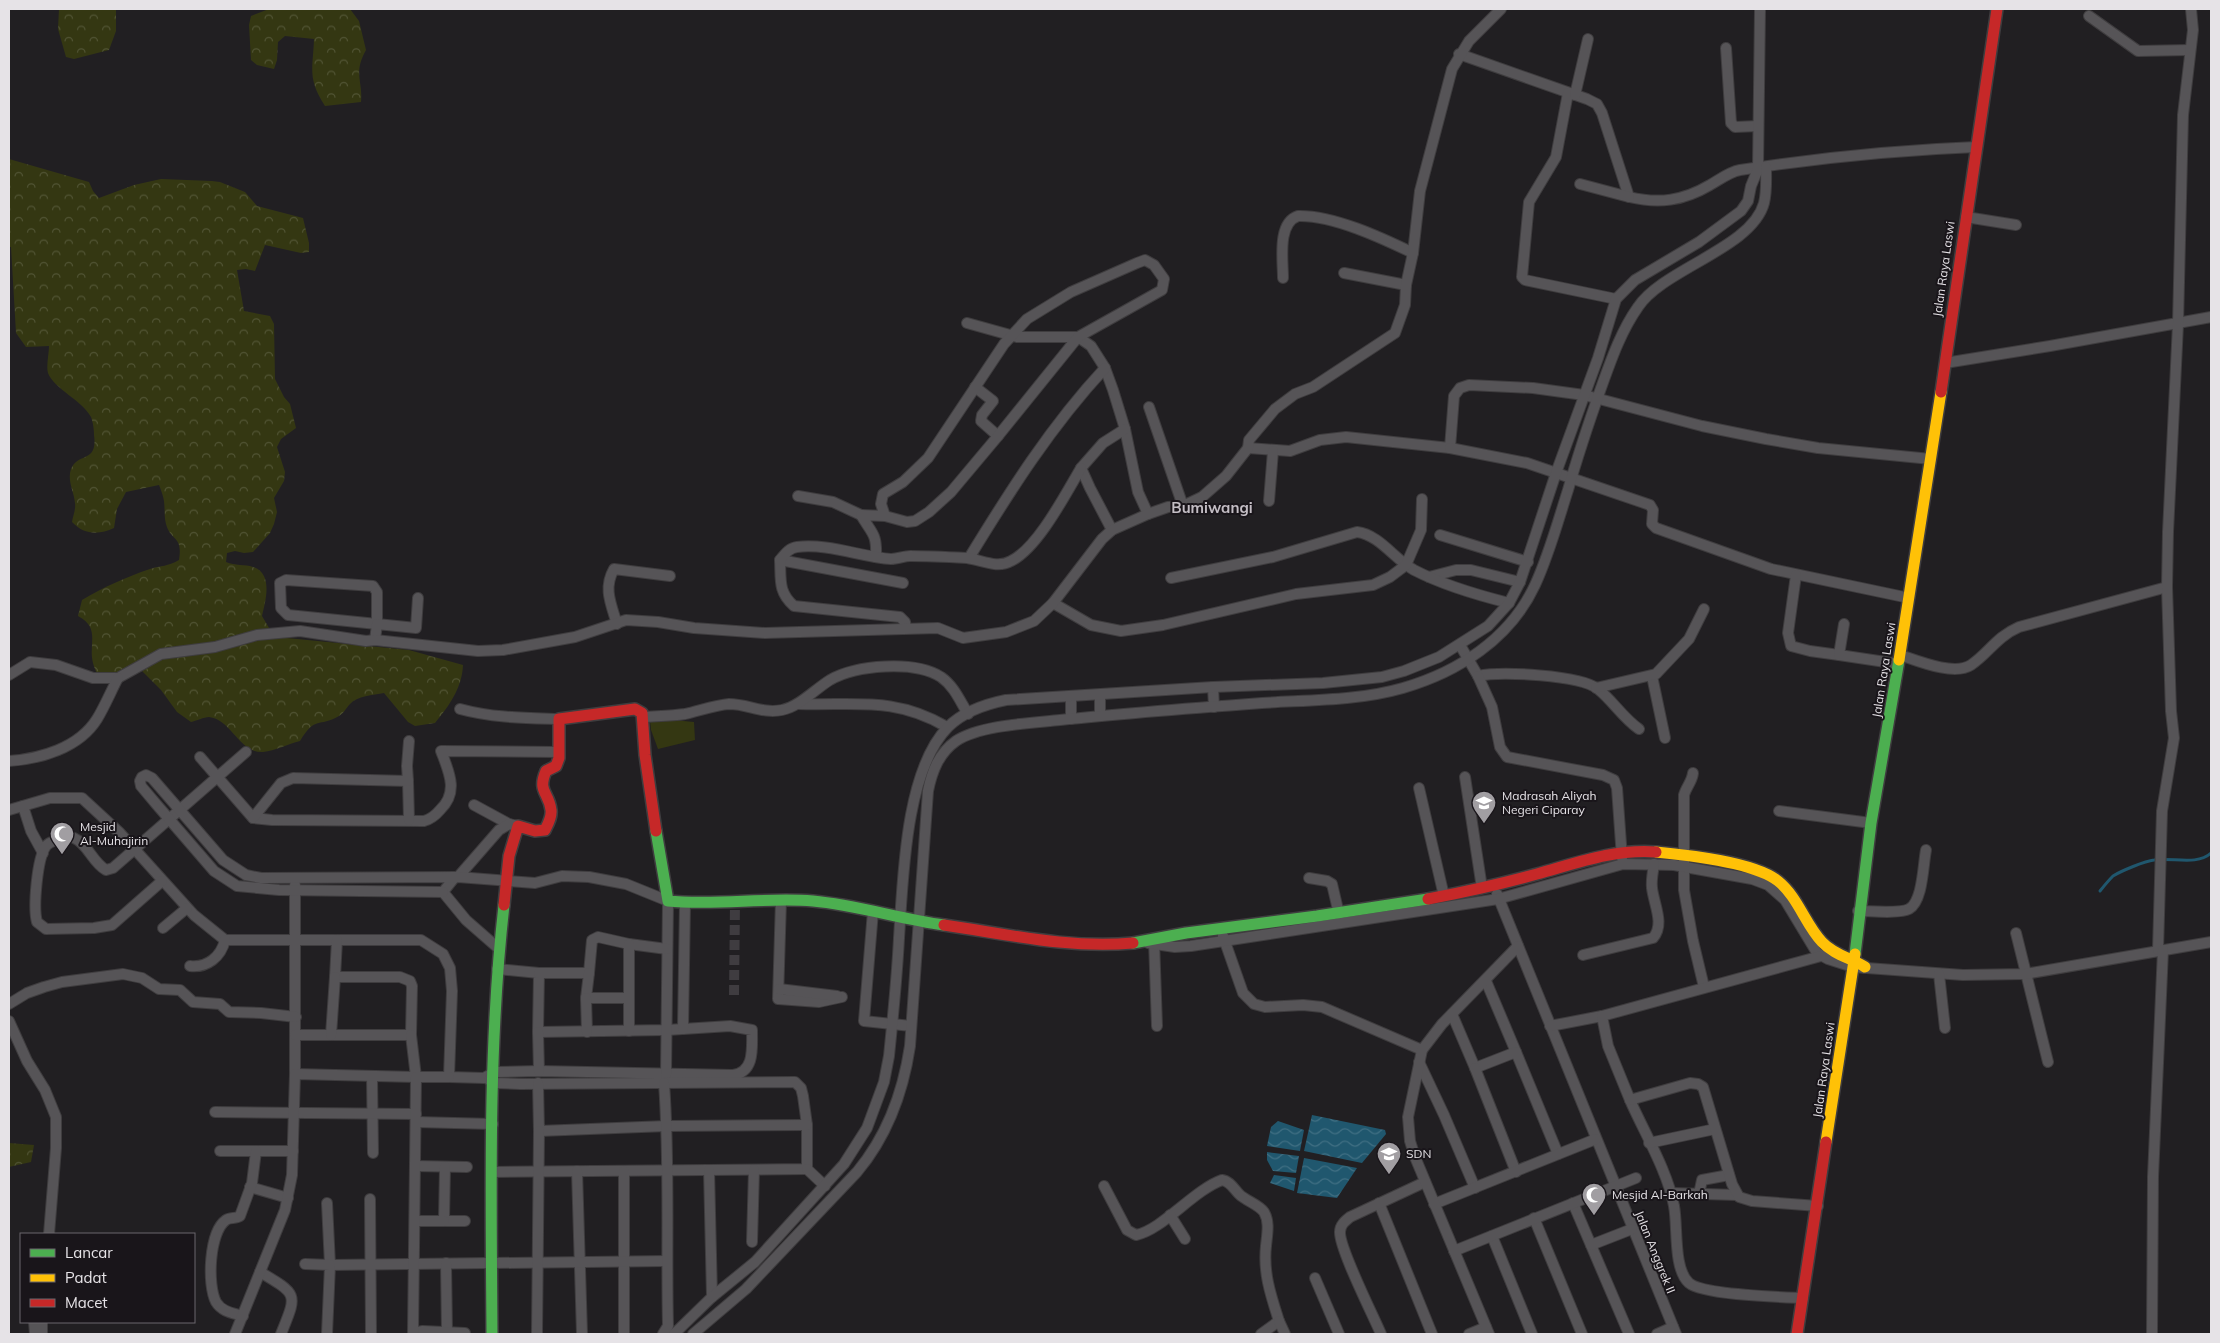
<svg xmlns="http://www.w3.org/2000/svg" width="2220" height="1343" viewBox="0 0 2220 1343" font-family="Mulish,sans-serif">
<defs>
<pattern id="forest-crowns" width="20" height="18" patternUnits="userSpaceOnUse" patternTransform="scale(1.25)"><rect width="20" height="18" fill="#343712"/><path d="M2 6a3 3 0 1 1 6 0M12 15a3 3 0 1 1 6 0" fill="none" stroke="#515434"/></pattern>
<pattern id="water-waves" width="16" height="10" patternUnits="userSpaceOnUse" patternTransform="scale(1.25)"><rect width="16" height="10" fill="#20576e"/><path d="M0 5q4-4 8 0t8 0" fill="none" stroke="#406f83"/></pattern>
</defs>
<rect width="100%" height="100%" fill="#211f22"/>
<polygon fill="#343712" points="663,719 694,722 695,740 658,749 651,730 650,720"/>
<g fill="url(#forest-crowns)">
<polygon points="59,9 116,9 116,31 109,50 74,59 66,57 58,29"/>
<path d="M269 9H350L359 21 366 50C353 73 363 81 361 102L325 106C307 78 313 69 314 39L285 36 278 42 277 60 274 69 257 65 251 60 249 25 251 16Z"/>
<path d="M9 159 89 182 93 191 99 198 134 185 161 179 212 181 220 182 245 192 257 206 303 218 309 243V252L301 253 265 245 255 271 246 269 237 270 244 311 270 316 274 324 275 379 284 397 290 404 296 428 281 439 277 447 285 472 284 481 274 498 277 512 274 524 270 533 253 552 244 553 235 551 227 553 226 562C235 566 245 564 253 567 274 574 265 602 262 616L272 633 287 638 409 650 463 665C462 688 449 706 435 723L415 726 408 722 384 693C373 695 357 696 350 704 346 708 344 713 339 716 318 728 316 715 300 741 288 744 275 751 263 752 240 754 231 719 209 717 204 717 196 721 191 722L177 712 161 690 136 665 116 679 99 678C97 673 94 668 93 663 88 644 101 628 78 616L82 600C104 587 126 577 150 569 162 565 167 567 179 560 183 535 171 542 166 524 164 516 165 508 164 501 163 495 161 490 159 485L126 492 117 509 114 528C99 535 84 535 72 522 73 516 76 509 75 503 74 491 67 481 71 469 78 452 98 463 94 435 94 430 93 422 91 417 82 400 54 389 48 373 46 366 49 354 49 346L26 347 16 333 11 247H9Z"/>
<polygon points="9,1143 34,1145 31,1162 9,1167"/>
</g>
<g fill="url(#water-waves)">
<polygon points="1312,1115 1385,1130 1386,1134 1362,1163 1304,1151"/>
<polygon points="1278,1121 1304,1130 1300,1151 1267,1146 1271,1127"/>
<polygon points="1267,1152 1299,1156 1296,1173 1273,1171 1267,1160"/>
<polygon points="1304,1158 1357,1168 1337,1198 1297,1193"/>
<polygon points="1274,1175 1296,1178 1294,1191 1270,1183"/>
</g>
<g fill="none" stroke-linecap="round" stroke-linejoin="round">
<path stroke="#20576e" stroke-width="3" d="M2100 891C2104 886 2109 880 2113 876 2121 871 2145 861 2154 860 2172 857 2197 866 2211 853"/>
<polyline stroke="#3f3c40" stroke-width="10" stroke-dasharray="10 5" stroke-linecap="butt" points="734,995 735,903"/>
<defs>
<g id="street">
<polyline points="2089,16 2138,51 2189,50"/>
<polyline points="1726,48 1731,123 1735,127 1758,126"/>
<path d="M1459 54 1587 99 1597 104 1602 113 1629 197C1659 204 1683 201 1710 185 1719 180 1729 172 1740 170 1818 158 1897 150 1976 147"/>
<polyline points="1568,93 1556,157 1529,202 1522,277 1525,280 1616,299"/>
<polyline points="1575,95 1588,39"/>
<polyline points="1580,184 1629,197"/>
<polyline points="1966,217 2016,225"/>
<polyline points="1344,273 1406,285"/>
<path d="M1283 278C1283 260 1277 223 1298 216 1333 215 1382 238 1413 253"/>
<polyline points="967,323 1017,337 1078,337 1091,346 1105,368 1113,390 1125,429 1138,492 1148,514"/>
<polyline points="1945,363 2050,346 2211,317"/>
<polyline points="975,387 993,401 982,415 981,421 998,436"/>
<polyline points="1149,407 1183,506"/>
<polyline points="1248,448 1290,451 1320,440 1346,437 1450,448 1454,396 1460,388 1469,385 1533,388 1584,395 1702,426 1766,439 1818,448 1931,459"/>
<polyline points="1450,448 1527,463 1650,505 1653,510 1652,524 1656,528 1771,569 1909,598"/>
<polyline points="798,496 833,502 861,515"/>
<polyline points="1269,501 1273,451"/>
<polyline points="1112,530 1090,488 1081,468 1103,443 1125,429"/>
<polyline points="1440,535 1528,562"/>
<path d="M876 557C877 533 872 534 861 515L885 516 907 522 915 521 929 512 951 492 998 436 1078 337 1162 290 1164 279 1154 265 1145 260 1137 263 1071 292 1027 319 1004 344 928 458 903 482 883 494 881 504 885 516"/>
<path d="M969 558C1010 491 1051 426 1105 368"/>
<polyline points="780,560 903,583"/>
<polyline points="1796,575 1788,633 1791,646 1810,651 1839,655"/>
<polyline points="1429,577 1456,570 1471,570 1520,582"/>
<path d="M1171 578 1273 557 1357 532C1380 535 1394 559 1414 570 1443 585 1477 595 1509 603"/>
<polygon points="286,580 373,586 377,592 377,624 288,615 281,608 280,583"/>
<polyline points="1053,603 1091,625 1121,631 1163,625 1296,594 1373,585 1390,577 1406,565 1421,530 1422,499"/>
<path d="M617 624C611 604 603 588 614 569L670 576"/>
<polyline points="1844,624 1839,655 1899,664"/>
<path d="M906 628 905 622 900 617 794 606C778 592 781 580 780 560 785 554 789 548 797 547 827 543 862 557 891 559 898 559 904 556 910 556 929 556 948 557 967 558 982 560 997 569 1011 561 1038 548 1066 493 1081 468"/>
<polyline points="375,640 377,624 416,628 418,598"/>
<path d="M1460 645 1478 676C1501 671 1580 675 1598 689 1613 701 1623 718 1639 729"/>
<path d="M1900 655C1918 661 1954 676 1971 665 1989 653 1996 637 2019 627L2167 587"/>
<polyline points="9,675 30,662 56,665 93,678 118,678 161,654 215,647 257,635 300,631 366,641 375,640 478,651 503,650 575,637 626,620 658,622 694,628 765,633 938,628 963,638 1006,632 1034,621 1053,603 1102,539 1112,530 1148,514 1168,507 1183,506 1202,497 1226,476 1248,448 1249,440 1275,409 1295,394 1313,387 1395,333 1405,305 1406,285 1413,253 1420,191 1452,69 1469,41 1501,9"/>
<polyline points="1478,676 1492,707 1500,747 1507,757 1603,775 1614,780 1617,788 1622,858"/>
<polyline points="1652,676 1665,738"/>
<polyline points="1213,687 1214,707"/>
<polyline points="1596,688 1656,674 1689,639 1704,609"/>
<polyline points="1100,695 1100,716"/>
<path d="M798 704C855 706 894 696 947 727"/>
<path d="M460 709C493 718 526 718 559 719"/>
<path d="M643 717C657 716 671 716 685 714 699 711 715 705 729 704 748 704 763 714 782 710 800 706 814 690 830 680 856 665 914 660 941 677 954 686 960 701 968 714"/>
<polyline points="1071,719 1071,696"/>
<path d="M200 757 253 818 272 820 424 821C431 819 435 816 440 810 459 792 449 772 441 751L559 752"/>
<path d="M9 761C40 759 79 748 97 719 105 706 111 691 118 678"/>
<path d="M1693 773C1692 782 1686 787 1684 795V890L1693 941 1704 987"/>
<polyline points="1465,777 1482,888"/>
<polyline points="408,781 409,820"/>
<polyline points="1419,788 1444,896"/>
<polyline points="474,805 509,824"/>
<polyline points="23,806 31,831 43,853"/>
<path d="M9 810 50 798H82L120 833 194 915 225 940H421L443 954 450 968 452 991 449 1077 484 1078 495 1072 539 1071 733 1075C755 1072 752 1048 752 1030L730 1026 667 1030 538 1032 539 973 497 969"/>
<polyline points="1779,811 1871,823"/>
<polyline points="253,818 281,783 293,778 408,781 407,766 409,741"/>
<polyline points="455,877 443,892 466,920 498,948"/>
<polyline points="458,877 499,830 509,824 518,826"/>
<polyline points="1309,878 1327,881 1332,884 1339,914"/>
<path d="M162 881 112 925 94 928 46 929 37 922C33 908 37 858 46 846 49 842 54 841 59 839 65 837 68 835 74 838 88 844 92 862 106 870L113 868 246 752"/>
<polyline points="295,885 295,1074"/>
<polyline points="443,892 279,890 237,886 214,871 157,805 141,786 140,781 142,777 146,775 152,778 223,860 246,875 261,878 458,877 535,883 562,876 589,877 626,884 668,901 666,1075"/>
<polyline points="1497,894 1676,1334"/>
<polyline points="781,900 778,999 819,1002 842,997"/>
<polyline points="873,911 864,1021 911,1026"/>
<path d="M1858 911C1870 911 1899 914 1909 909 1923 901 1923 865 1926 850"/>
<polyline points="163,928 187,908"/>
<polyline points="2016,933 2048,1062"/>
<polyline points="1223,936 1243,993 1254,1004 1265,1007 1303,1005 1322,1007 1422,1050"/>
<polyline points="1154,940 1157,1026"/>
<polyline points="1148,943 1175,947 1191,946 1498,899 1623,864 1674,865 1752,879 1768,885 1785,900 1817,953 1828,959 1853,967 1963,975 2025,974 2211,942"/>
<polyline points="2158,950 2162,811 2174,738 2171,711 2167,587 2168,532 2178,324 2183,115 2193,30 2191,9"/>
<path d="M1583 955 1653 938C1665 924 1654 905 1652 888 1651 880 1653 872 1654 864"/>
<path d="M190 966C207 968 221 957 225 940"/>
<polyline points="539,973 589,973 592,940 598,937 629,944 667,949"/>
<polyline points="589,973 586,998 628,998"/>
<polyline points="1939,974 1945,1028"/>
<polyline points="1486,981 1516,1052"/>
<polyline points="779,989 837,996"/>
<polyline points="586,998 587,1032"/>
<polyline points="9,1004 27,993 44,987 62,982 123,974 142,978 159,989 180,990 193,1002 220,1004 229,1012 261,1013 296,1017"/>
<polyline points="1452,1014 1475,1068 1516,1052 1558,1154"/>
<polyline points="9,1021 27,1061 45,1090 56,1117 56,1148 49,1234"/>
<polyline points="1550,1026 1602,1016"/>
<polyline points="683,1029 685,903"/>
<polyline points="629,1031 629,944"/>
<polyline points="538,1032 539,1071"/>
<polyline points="295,1035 411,1035 412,986 410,981 400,977 335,977 337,940"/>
<polyline points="331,1035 335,977"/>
<polyline points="1419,1062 1444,1115 1475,1188"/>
<polyline points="1475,1068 1516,1172"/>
<polyline points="372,1076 373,1153"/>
<polyline points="489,1080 494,1083 520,1084 795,1082 801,1088 803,1096 807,1125 807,1169 491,1172"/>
<polyline points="538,1083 539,1131 667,1126 807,1125"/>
<path d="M1630 1100C1644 1132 1668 1172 1674 1206 1678 1226 1673 1269 1689 1283 1703 1295 1781 1297 1803 1298"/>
<polyline points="215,1112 416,1114"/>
<polyline points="416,1122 493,1124"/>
<polyline points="1649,1143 1715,1129"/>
<polyline points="220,1151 293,1151"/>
<polyline points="415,1166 467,1167"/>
<polyline points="445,1167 444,1221 465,1221"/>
<polyline points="807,1169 825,1186"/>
<polyline points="709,1170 712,1297"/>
<polyline points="577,1171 582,1334"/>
<polyline points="624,1171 624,1334"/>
<path d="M1104 1186 1127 1230 1136 1235C1162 1230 1194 1190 1222 1180 1230 1181 1234 1189 1239 1194 1246 1201 1258 1204 1264 1212 1270 1222 1267 1235 1266 1246 1263 1273 1271 1296 1279 1321L1261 1334"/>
<polyline points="250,1187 288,1198"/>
<polyline points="1672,1193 1737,1195"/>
<polyline points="1699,1194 1702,1180 1729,1175"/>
<polyline points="370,1199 371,1334"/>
<polyline points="327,1203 330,1265 666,1261"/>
<polyline points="1379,1203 1432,1334"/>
<polyline points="1573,1203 1629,1334"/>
<polyline points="1434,1204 1596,1139"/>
<polyline points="1818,1206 1752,1201 1739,1197 1732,1184 1703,1087 1698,1084 1690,1083 1630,1100 1608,1046 1602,1016 1821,956"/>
<polyline points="1170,1215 1185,1239"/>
<polyline points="1534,1218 1582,1334"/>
<polyline points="415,1221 444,1221"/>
<polyline points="1492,1236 1532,1334"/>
<polyline points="752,1242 754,1170"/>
<polyline points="1591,1245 1632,1229"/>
<polyline points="1454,1251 1636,1178"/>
<polyline points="446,1263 447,1332"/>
<polyline points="305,1264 330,1265 327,1334"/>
<path d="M260 1272C299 1295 297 1294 281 1334"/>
<polyline points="1315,1278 1339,1334"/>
<path d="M243 1316C233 1313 222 1312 216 1302 207 1285 209 1232 226 1220 230 1217 236 1219 240 1216L252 1183 256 1151"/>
<polyline points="1279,1321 1285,1334"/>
<polyline points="34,1322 35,1334"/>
<polyline points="413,1333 423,1331 465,1333"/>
<polyline points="42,1334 42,1322"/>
<polyline points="235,1334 285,1210 292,1175 295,1074 416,1077 411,1035"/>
<polyline points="413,1334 416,1077 449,1077"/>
<polyline points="537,1334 539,1131"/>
<path d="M663 1334 668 1326C666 1245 670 1164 664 1083"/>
<path d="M674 1334 712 1297 755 1262 844 1164 867 1128 884 1082 889 1056C893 1017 897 978 899 938 903 879 905 771 948 727 963 712 986 704 1006 700L1213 687 1323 683 1382 677 1404 671 1439 657 1488 626 1509 603 1520 582 1556 473 1598 358 1616 299 1635 280 1699 242 1741 211 1748 201 1751 186 1758 169 1760 9"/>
<path d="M693 1334 746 1289 857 1172C888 1135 903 1093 910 1046L928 791C932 771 939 753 956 741 980 725 1032 723 1060 720 1127 713 1194 708 1262 703 1308 700 1358 701 1403 688 1458 672 1510 639 1535 585 1549 555 1558 521 1568 490 1578 455 1589 422 1601 388 1611 360 1621 331 1638 307 1663 269 1752 248 1764 203 1767 191 1766 179 1766 167"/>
<path d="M1381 1334C1373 1315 1339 1248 1340 1232 1340 1225 1345 1221 1350 1217L1425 1182"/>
<polyline points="1469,1334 1486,1327"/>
<polyline points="1489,1334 1415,1157 1410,1141 1408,1117 1422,1050 1442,1024 1518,946"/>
<polyline points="1657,1334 1673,1327"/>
<polyline points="2152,1334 2153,1177 2163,950"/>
</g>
<g id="fast">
<path d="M656 831 668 901C716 906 764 897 813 901 857 905 900 919 944 925"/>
<polyline points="1133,943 1186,933 1317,916 1428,899"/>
<polyline points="1855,954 1871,823 1899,660"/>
<path d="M492 1334C491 1191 488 1047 504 905"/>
</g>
<g id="slow">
<polyline points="1899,660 1941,392"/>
<path d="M1656 852C1687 855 1754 862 1778 881 1798 897 1805 924 1822 942 1834 955 1851 958 1865 967"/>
<polyline points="1826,1142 1855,954"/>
</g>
<g id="jam">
<polyline points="1941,392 1997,9"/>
<path d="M1428 899C1465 892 1501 884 1537 874 1577 863 1613 849 1656 852"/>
<path d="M504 905 509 856 518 826 535 831 545 830C548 824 552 817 551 810 549 792 537 792 546 771L556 766 559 758V719L635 709 642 713 645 755 656 831"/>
<path d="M944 925C1007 934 1068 949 1133 943"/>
<polyline points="1797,1334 1826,1142"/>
</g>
</defs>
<use href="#street" stroke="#3f3d3f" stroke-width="12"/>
<use href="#fast" stroke="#3f3d3f" stroke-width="14"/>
<use href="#slow" stroke="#3f3d3f" stroke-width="14"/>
<use href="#jam" stroke="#3f3d3f" stroke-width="14"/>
<use href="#street" stroke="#565457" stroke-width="10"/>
<use href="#fast" stroke="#4caf50" stroke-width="11"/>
<use href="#slow" stroke="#ffc107" stroke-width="11"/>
<use href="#jam" stroke="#c62828" stroke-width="11"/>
</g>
<defs>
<symbol id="school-pin" viewBox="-11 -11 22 30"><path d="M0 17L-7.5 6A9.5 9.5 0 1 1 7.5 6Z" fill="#a19ea2" stroke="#19151a"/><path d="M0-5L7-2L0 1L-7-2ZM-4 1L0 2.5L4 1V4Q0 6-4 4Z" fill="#fff"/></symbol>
<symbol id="mosque-pin" viewBox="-11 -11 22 30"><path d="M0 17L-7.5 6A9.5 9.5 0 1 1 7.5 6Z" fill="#a19ea2" stroke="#19151a"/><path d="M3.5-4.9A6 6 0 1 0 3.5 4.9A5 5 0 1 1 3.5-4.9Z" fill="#fff"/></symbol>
</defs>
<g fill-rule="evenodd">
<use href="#school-pin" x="1470" y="789" width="28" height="38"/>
<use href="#mosque-pin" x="48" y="820" width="28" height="38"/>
<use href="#school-pin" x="1375" y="1140" width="28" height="38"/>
<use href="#mosque-pin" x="1580" y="1181" width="28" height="38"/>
</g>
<g text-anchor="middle" stroke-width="4" stroke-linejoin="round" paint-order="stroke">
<g font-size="12" fill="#e6e3e7" stroke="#19151a">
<text transform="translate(1944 269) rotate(-82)" y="4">Jalan Raya Laswi</text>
<text transform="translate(1884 670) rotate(-81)" y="4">Jalan Raya Laswi</text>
<text transform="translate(1824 1070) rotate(-82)" y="4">Jalan Raya Laswi</text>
<text transform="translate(1655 1252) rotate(68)" y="4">Jalan Anggrek II</text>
</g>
<g font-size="12" fill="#e6e3e7" stroke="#19151a" text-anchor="start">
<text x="1502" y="800">Madrasah Aliyah<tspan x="1502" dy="14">Negeri Ciparay</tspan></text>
<text x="80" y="831">Mesjid<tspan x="80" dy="14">Al-Muhajirin</tspan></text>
<text x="1406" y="1158">SDN</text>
<text x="1612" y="1199">Mesjid Al-Barkah</text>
</g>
<g font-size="15" font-weight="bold" fill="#c3bdc4" stroke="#19151a">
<text x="1212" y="513">Bumiwangi</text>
</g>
</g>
<rect width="2220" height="1343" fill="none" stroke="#e6e3e7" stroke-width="20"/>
<rect x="20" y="1233" width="175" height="90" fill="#19151a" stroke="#6b676c"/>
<rect x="30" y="1249" width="25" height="8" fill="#4caf50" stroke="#6b676c"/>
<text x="65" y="1258" font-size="15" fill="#e6e3e7">Lancar</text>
<rect x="30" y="1274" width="25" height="8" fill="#ffc107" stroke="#6b676c"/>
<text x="65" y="1283" font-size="15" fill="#e6e3e7">Padat</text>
<rect x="30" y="1299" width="25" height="8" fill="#c62828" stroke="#6b676c"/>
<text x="65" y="1308" font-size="15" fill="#e6e3e7">Macet</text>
</svg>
